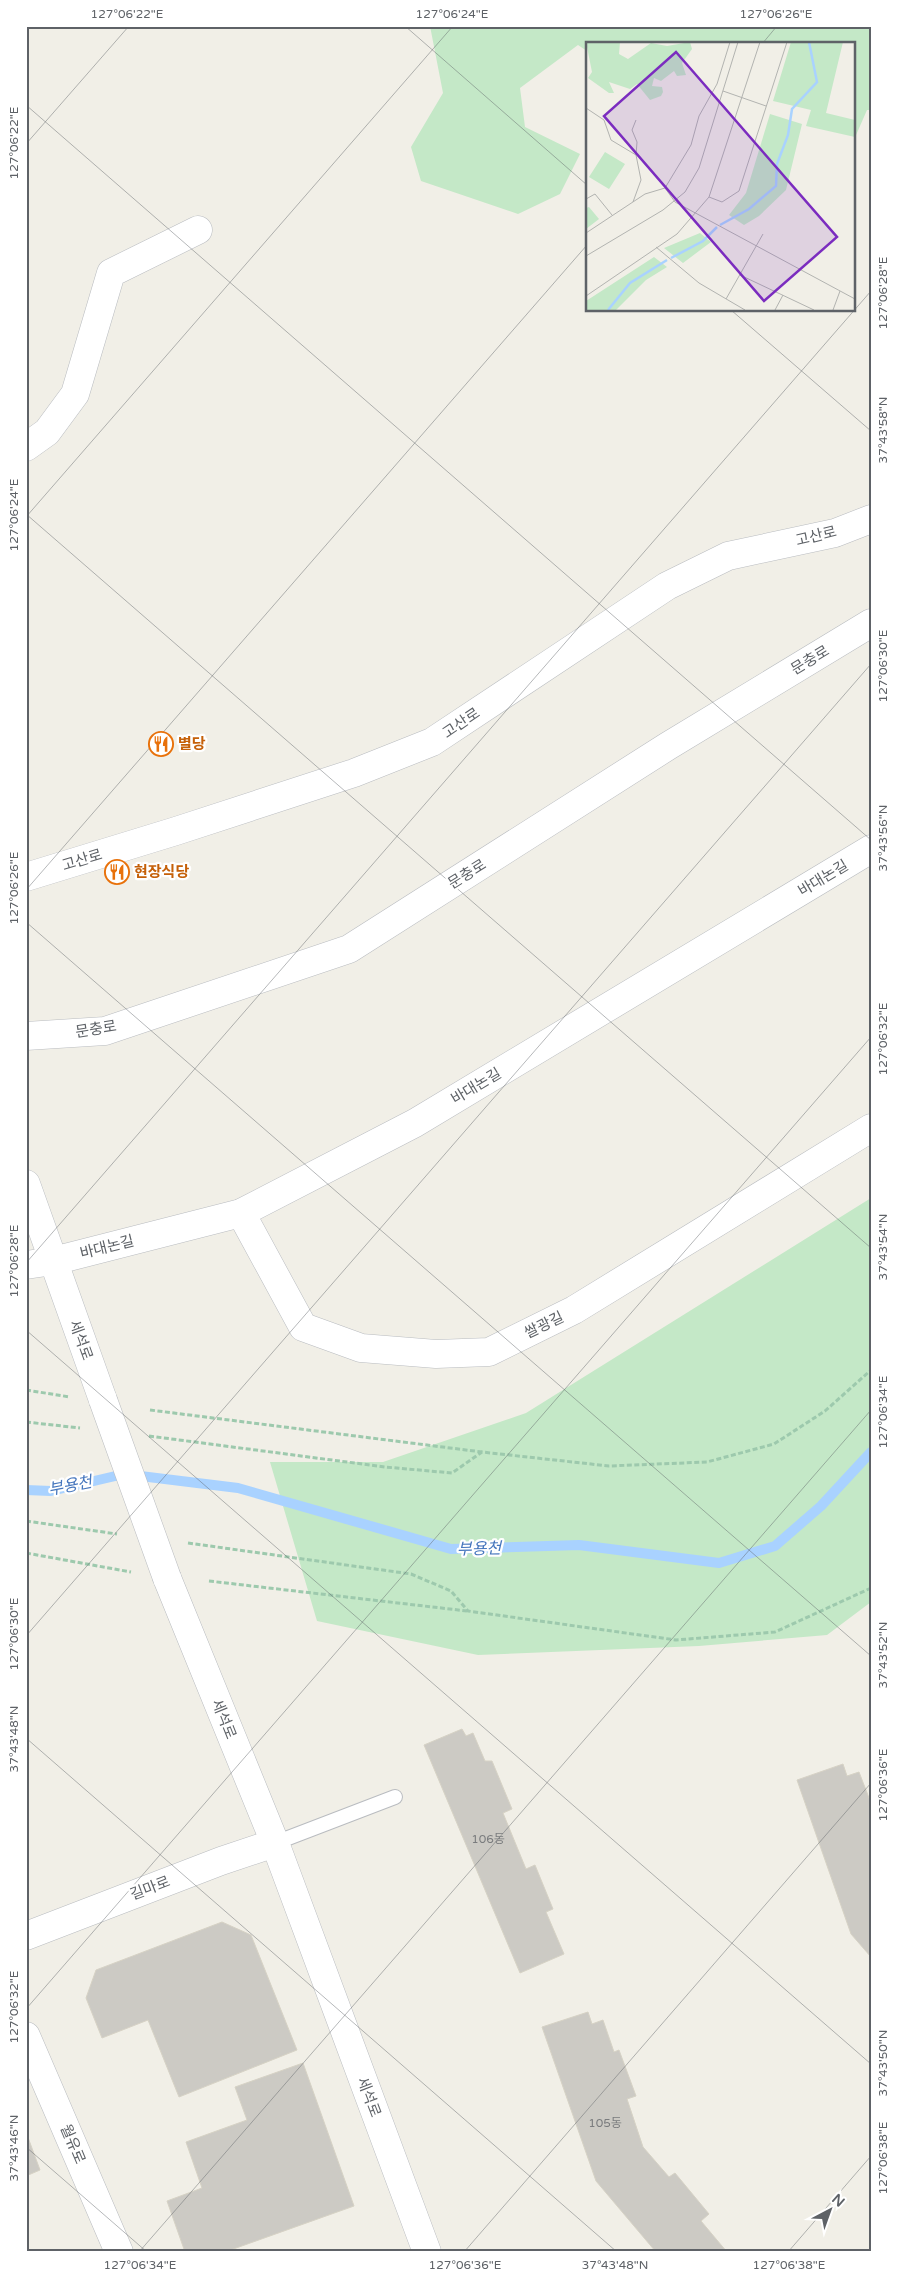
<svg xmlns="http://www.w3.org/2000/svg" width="897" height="2278" viewBox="0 0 897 2278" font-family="'Varela Round','Noto Sans KR',sans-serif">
<rect width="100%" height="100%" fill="#f1efe7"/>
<g fill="#c4e8c7">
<polygon points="430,26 871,26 871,110 867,110 853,142 853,44 587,44 587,51 578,45 520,88 525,127 580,154 560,194 518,214 421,181 411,147 443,93"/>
<polygon points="871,1198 871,1602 827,1635 699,1646 478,1655 317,1621 270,1462 383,1462 526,1413"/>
</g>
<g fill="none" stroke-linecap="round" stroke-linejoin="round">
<polyline stroke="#a9d2ff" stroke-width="10" points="26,1490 51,1491 124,1474 238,1488 451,1549 579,1545 719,1563 775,1546 821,1506 871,1452"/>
</g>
<g fill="#cccac4" stroke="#d6d2c5">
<polygon points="462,1729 466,1736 473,1733 485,1761 492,1761 512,1809 503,1813 526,1869 535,1865 553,1909 546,1912 564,1954 520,1973 424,1745"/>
<polygon points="843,1764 847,1776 859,1772 871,1803 871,1957 851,1934 797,1780"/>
<polygon points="222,1922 251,1935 297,2050 179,2097 148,2020 102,2038 86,1998 96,1970"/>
<polygon points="588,2012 592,2024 603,2020 614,2052 619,2050 636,2096 627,2099 643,2147 669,2177 675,2173 709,2214 701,2221 727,2252 656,2252 596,2181 542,2027"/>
<polygon points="303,2063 354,2206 225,2252 185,2252 167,2201 202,2188 186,2142 247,2120 235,2087"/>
<polygon points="26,2132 40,2170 26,2176"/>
</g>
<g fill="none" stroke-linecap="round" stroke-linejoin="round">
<defs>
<polyline id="service" points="275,1843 395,1797"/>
<g id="minor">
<polyline points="26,447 47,432 75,394 111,273 198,230"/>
<polyline points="26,877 176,831 354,773 432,742 667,586 728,556 835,533 871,519"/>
<polyline points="26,1184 103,1400"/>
<polyline points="241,1213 303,1327 361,1348 436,1354 489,1352 574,1310 871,1128"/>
<polyline points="26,1265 53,1261 241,1213 415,1123 871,849"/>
<polyline points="167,1578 275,1843 427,2252"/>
<polyline points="26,1936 221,1861 275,1843"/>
<polyline points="26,2036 119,2252"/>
</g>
<polyline id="tertiary" points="26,1036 105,1031 349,949 668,746 871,623"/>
</defs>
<use href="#service" stroke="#b9bcc0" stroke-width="16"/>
<use href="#minor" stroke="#b9bcc0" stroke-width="29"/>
<use href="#tertiary" stroke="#b9bcc0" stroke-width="29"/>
<g stroke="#9dc9ad" stroke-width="3" stroke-dasharray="5 2.5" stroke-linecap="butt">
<polyline points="26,1390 70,1397"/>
<polyline points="150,1410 482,1452"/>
<polyline points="26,1422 80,1428"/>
<polyline points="149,1436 385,1467 452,1473 482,1452 609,1466 707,1462 774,1444 825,1411 871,1370"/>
<polyline points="26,1521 117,1534"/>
<polyline points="188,1543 411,1574 451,1591 468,1611 676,1640 775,1632 871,1588"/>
<polyline points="26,1553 131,1572"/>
<polyline points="209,1581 467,1611"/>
</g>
<use href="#service" stroke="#fff" stroke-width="14"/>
<use href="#minor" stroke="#fff" stroke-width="28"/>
<use href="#tertiary" stroke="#fff" stroke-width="28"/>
<defs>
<polyline id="minor-bridge" points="103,1400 167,1578"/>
</defs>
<use href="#minor-bridge" stroke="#b9bcc0" stroke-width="29" stroke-linecap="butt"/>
<use href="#minor-bridge" stroke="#fff" stroke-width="28"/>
</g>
<path fill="none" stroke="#5e6267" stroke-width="1" stroke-opacity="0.45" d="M405 26 587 185M762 44 777 26M26 105 871 840M26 144 129 26M731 310 871 431M26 514 871 1248M26 517 453 26M26 890 587 245M26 922 871 1656M26 1263 871 291M26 1330 871 2064M26 1636 871 664M26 1738 617 2252M26 2009 871 1037M26 2147 147 2252M139 2252 871 1410M464 2252 871 1783M788 2252 871 2156"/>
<defs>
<symbol id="restaurant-ring" viewBox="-11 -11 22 22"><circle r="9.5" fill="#fff" stroke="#e8710a" stroke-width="1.5"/><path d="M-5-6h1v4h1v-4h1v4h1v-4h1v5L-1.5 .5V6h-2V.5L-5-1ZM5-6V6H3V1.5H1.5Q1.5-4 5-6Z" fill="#e8710a"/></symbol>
</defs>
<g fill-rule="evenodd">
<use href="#restaurant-ring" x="147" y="730" width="28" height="28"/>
<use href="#restaurant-ring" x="103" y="858" width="28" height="28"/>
</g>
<g text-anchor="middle" stroke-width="4.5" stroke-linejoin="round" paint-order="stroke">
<g font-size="12" fill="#7a7c7e">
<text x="488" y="1843">106동</text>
<text x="605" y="2127">105동</text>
</g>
<g font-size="15" fill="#5e6267" stroke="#fff">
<text transform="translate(816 536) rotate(-14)" y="5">고산로</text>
<text transform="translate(810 660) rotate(-31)" y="5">문충로</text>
<text transform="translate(461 723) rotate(-34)" y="5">고산로</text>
<text transform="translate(82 860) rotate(-17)" y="5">고산로</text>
<text transform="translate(467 874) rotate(-32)" y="5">문충로</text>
<text transform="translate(823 878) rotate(-31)" y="5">바대논길</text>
<text transform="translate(96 1029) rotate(-9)" y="5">문충로</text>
<text transform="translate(476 1086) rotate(-31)" y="5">바대논길</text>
<text transform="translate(107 1247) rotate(-14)" y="5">바대논길</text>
<text transform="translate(544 1325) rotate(-26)" y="5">쌀광길</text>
<text transform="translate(81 1340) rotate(70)" y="5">세석로</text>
<text transform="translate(224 1719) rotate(68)" y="5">세석로</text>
<text transform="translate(150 1888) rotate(-21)" y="5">길마로</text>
<text transform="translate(369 2097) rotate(69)" y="5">세석로</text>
<text transform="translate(73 2144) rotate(67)" y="5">월유로</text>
</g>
<g font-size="15" font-weight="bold" fill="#c56008" stroke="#fff" text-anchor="start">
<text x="178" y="749">별당</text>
<text x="134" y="877">현장식당</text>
</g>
<g font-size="16" font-style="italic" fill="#4576bd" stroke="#fff">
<text transform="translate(70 1485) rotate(-11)" y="6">부용천</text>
<text transform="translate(479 1548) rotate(-1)" y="6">부용천</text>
</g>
</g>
<g transform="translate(586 42)">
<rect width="269" height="269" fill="#f1efe7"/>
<path d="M0 0H34L33 12 42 17 65 1 81 4 104 0 106 7 96 21 100 33 91 34 88 29 75 39 68 36 66 44 76 45 77 50 75 54 64 58 51 42 44 47 23 40 28 51H23L2 36 6 30ZM205 0H257L240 71 269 78V95L220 84 225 68 187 59ZM184 72 216 82 200 148 173 174 158 183 143 173 160 151ZM19 110 39 122 23 147 3 135ZM3 165 13 177 0 187V166ZM114 191 125 200 97 221 78 206ZM68 215 81 225 60 238 30 268H0V259Z" fill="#c4e8c7"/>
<path fill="none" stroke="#a9d2ff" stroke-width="2.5" d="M134 183 163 167 190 144 191 122 202 93 206 67 231 40 223 0M85 216 117 199 131 185M22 268 44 241 81 218"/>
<path fill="none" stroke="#b2b3b0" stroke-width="1" d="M137 49 180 64M0 66 18 78 25 98 50 113 55 138 47 160M50 78 46 88 51 100 50 113M79 146 89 160 269 257M123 155 136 160 153 149 201 0M0 157 9 152 26 173M0 191 59 152 79 146 105 103 113 74 131 42 144 0M70 205 113 241 159 268M0 214 77 168 99 150 113 126 152 0M154 233 228 268M0 254 91 192 123 155 174 0M140 257 177 192M189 268 197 253M247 268 254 249"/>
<path fill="#7b2cbf" fill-opacity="0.15" stroke="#7b2cbf" stroke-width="2.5" d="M90 10 251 195 178 259 18 74Z"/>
<rect width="269" height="269" fill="none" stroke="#5e6267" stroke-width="2.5"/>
</g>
<rect width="897" height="2278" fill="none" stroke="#ffffff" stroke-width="55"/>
<g transform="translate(830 2210) rotate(41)" stroke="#ffffff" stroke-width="4" paint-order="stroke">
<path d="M0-4L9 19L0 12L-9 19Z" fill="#5e6267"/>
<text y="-8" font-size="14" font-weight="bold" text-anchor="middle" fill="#5e6267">N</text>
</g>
<rect x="28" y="28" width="842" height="2222" fill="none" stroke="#5e6267" stroke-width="2"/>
<g font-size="12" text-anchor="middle" fill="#5e6267">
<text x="127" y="18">127°06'22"E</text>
<text x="452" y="18">127°06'24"E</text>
<text x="776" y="18">127°06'26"E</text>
<text transform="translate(14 143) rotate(-90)" y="4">127°06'22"E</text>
<text transform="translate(883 293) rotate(-90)" y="4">127°06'28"E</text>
<text transform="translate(883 430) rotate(-90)" y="4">37°43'58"N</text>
<text transform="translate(14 515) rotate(-90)" y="4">127°06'24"E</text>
<text transform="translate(883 666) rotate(-90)" y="4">127°06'30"E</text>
<text transform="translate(883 838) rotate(-90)" y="4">37°43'56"N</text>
<text transform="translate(14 888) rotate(-90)" y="4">127°06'26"E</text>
<text transform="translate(883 1039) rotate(-90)" y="4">127°06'32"E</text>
<text transform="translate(883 1247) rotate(-90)" y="4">37°43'54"N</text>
<text transform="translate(14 1261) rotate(-90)" y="4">127°06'28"E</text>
<text transform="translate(883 1412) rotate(-90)" y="4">127°06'34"E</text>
<text transform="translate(14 1634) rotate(-90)" y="4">127°06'30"E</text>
<text transform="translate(883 1655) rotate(-90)" y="4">37°43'52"N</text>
<text transform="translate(14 1739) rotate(-90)" y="4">37°43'48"N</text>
<text transform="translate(883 1785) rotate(-90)" y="4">127°06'36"E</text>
<text transform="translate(14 2007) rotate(-90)" y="4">127°06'32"E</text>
<text transform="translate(883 2063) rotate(-90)" y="4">37°43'50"N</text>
<text transform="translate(14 2148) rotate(-90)" y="4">37°43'46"N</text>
<text transform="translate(883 2158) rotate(-90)" y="4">127°06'38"E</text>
<text x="140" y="2269">127°06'34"E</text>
<text x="465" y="2269">127°06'36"E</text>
<text x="615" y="2269">37°43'48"N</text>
<text x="789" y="2269">127°06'38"E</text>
</g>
</svg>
